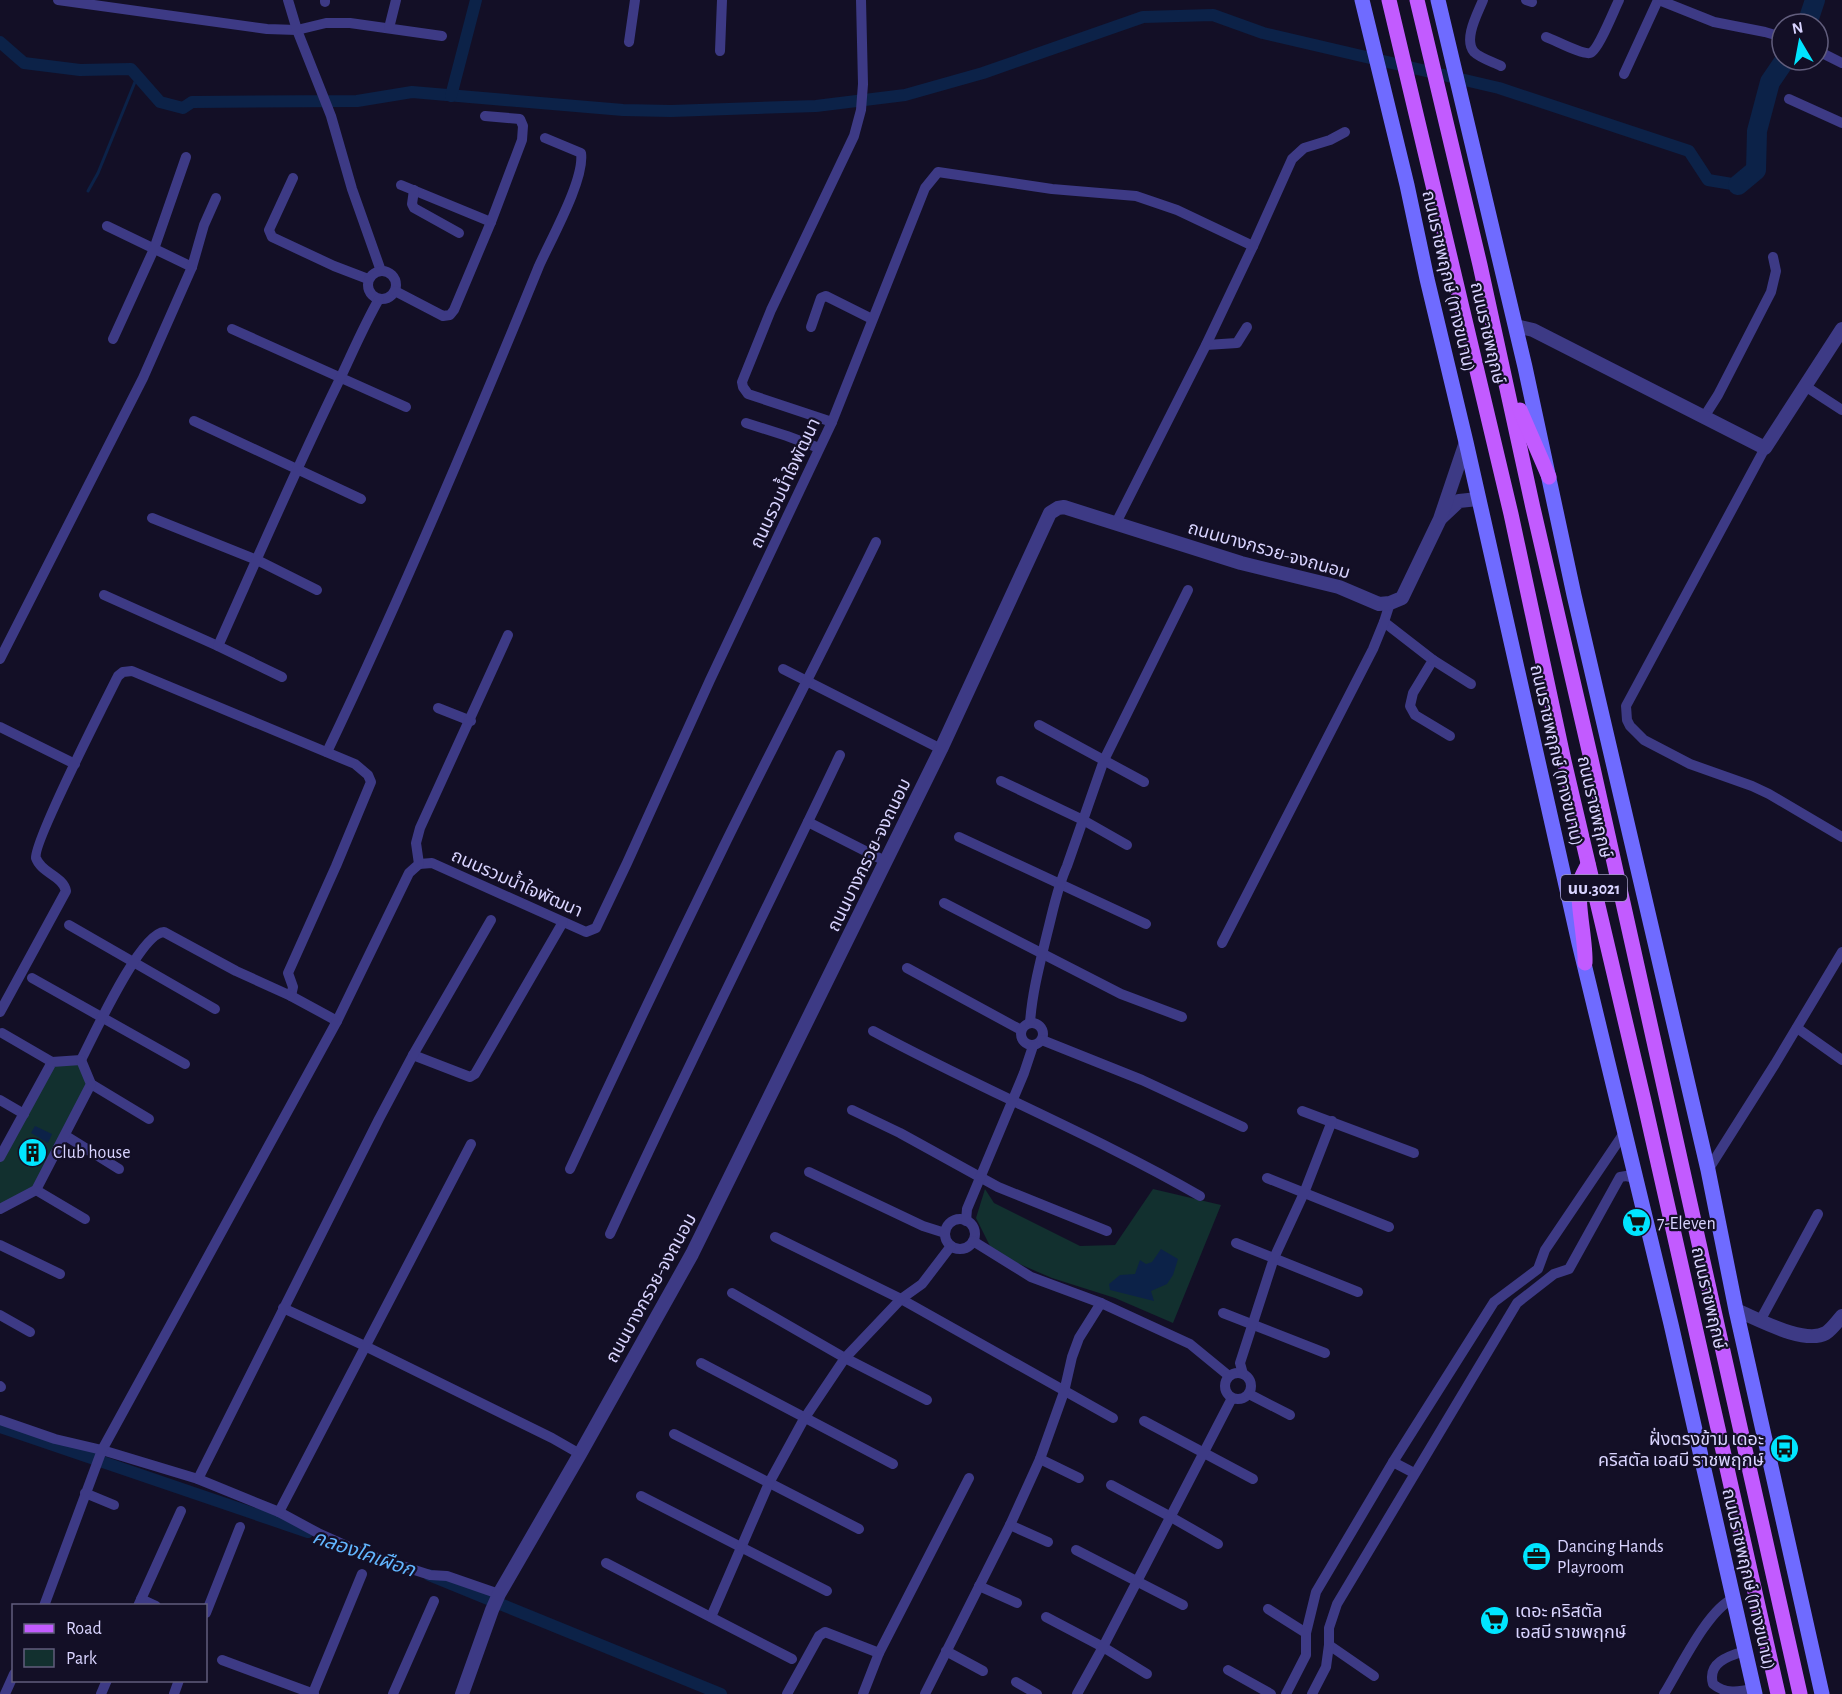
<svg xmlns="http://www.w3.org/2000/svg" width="1842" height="1694" viewBox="0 0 1842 1694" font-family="'Alegreya Sans','Noto Sans Thai',sans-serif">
<rect width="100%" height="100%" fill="#130f26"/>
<g fill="#12302f">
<polygon points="81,1060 91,1084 36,1190 0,1209 0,1157 52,1062"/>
<polygon points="985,1189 994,1203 1080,1246 1115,1245 1153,1189 1221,1205 1173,1323 1115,1298 1052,1278 1010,1260 991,1248 976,1218"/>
</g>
<g fill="#0c2248">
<polygon points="35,1126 52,1134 48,1143 31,1133"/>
<polygon points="1161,1249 1178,1259 1173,1275 1167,1284 1151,1291 1154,1301 1110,1290 1109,1284 1120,1275 1135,1274 1140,1260 1146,1264 1152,1262"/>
</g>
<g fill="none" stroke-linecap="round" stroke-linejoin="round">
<polyline stroke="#0c2248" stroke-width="3" points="88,191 98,173 137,77"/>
<g stroke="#0c2248" stroke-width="12">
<polyline points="0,42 24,63 80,70 131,69 160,102 183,108 192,102 357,101 412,92 623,110 671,111 816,106 905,95 983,73 1143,17 1213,15 1263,33 1499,88 1689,151 1708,180 1738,185"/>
<polyline points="451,96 476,0"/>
<polyline points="0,1427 308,1532"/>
<polyline points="429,1575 721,1694"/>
</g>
<g stroke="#0c2248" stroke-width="20">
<polyline points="1807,24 1815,0"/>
<polyline points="1738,185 1756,170 1757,131 1770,82 1785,60"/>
</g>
<g stroke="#3d3a85" stroke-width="10">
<polyline points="58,0 267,29 297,30 326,23 350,23 442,36"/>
<polyline points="288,0 297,30 331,116 352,189 381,271"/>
<path d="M1483 0C1478 13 1463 39 1474 52 1480 58 1493 62 1501 66"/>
<polyline points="1526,0 1532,2"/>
<polyline points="1659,0 1714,22 1765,32 1782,37"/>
<polyline points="325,2 325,0"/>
<polyline points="389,28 396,0"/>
<path d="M1546 37C1555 40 1582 55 1590 53 1598 51 1614 10 1619 0"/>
<polyline points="629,42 635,0"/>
<polyline points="720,51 722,0"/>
<polyline points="1818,51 1842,63"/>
<polyline points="1624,74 1658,0"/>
<polyline points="1789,99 1842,123"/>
<polyline points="293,178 269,230 272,237 334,266 368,279"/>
<polyline points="401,185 491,222"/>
<polyline points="414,190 412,204 414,208 459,233"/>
<polyline points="107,226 192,267"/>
<circle cx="382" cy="285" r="14"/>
<polyline points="395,291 443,316 450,315 454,310 491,222 522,140 523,126 520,119 485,116"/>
<polyline points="811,327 821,298 826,296 872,319"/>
<polyline points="232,329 406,407"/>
<polyline points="113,339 154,249 186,157"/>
<polyline points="1206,345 1237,343 1247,327"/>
<polyline points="1805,386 1842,410"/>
<polyline points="1704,417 1718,395 1771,292 1776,271 1773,257"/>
<polyline points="194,421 361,499"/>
<polyline points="832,422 748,394 743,387 742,382 771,310 854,136 861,110 863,84 861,0"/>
<polyline points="746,423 787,436 819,448"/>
<polyline points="1765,448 1626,706 1627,720 1630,726 1644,740 1690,764 1752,786 1769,794 1842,837"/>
<polyline points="152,518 257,560 317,590"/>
<polyline points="1116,523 1206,345 1253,246 1292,159 1304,148 1330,140 1345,132"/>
<polyline points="104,595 218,646 282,677"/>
<polyline points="1384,622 1433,660 1413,693 1410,706 1415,715 1450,736"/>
<path d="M218 646C257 559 295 471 337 385 351 356 363 327 379 299"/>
<polyline points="0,659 143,378 192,267 204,225 216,198"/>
<polyline points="1433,660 1471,684"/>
<polyline points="783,669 941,749"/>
<polyline points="438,708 471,721"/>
<polyline points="1039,725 1144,782"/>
<polyline points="0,727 75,764"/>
<path d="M327 752C403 593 472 430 539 266 551 239 585 179 581 153L545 138"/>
<polyline points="1001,781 1083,820 1127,845"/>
<polyline points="808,822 885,861"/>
<polyline points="959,837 1146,924"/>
<polyline points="419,864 432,863 586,932 596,928 627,863 710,680 832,422 925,188 938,172 1052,189 1136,196 1177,210 1253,246"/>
<polyline points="944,903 1121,994 1182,1017"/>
<polyline points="69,925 215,1009"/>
<polyline points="1222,943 1373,649 1384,622 1390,603"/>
<polyline points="907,968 1021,1030"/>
<polyline points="32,978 185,1064"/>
<path d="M0 1012 66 891C63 876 41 873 36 858 32 845 107 698 118 676L123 672 132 671 355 764 368 775 371 782 336 866 288 973 293 987 291 996"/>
<circle cx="1032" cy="1034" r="11"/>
<path d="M1030 1023C1032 993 1040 963 1047 934 1053 911 1057 888 1067 866L1104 760 1188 590"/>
<polyline points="1797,1028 1842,1060"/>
<path d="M873 1031C980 1089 1094 1135 1200 1196"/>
<polyline points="2,1033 52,1062"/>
<polyline points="1042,1040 1142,1080 1243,1127"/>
<polyline points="413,1055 470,1077 475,1074 563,922"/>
<path d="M81 1060C93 1037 140 933 164 932L236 971 291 996 337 1021"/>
<polyline points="91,1084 149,1119"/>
<polyline points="0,1100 24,1114"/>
<polyline points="852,1110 900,1133 998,1187 1107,1231"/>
<polyline points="1302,1111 1414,1153"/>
<polyline points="66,1136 119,1169"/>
<polyline points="0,1157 52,1062 81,1060"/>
<path d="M570 1169C620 1061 671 954 723 848 773 746 826 645 876 542"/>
<polyline points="1708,1170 1775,1064 1842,952"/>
<polyline points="809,1172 923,1226 945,1233"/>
<polyline points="1267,1178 1389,1227"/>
<polyline points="36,1190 85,1219"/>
<polyline points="0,1209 36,1190 91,1084 81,1060"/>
<circle cx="960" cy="1234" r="15"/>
<polyline points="966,1221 967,1209 1024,1073 1033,1046"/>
<path d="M610 1234C684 1073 764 915 840 755"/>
<polyline points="775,1237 901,1299 1113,1418"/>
<polyline points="973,1241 1031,1277 1101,1303 1190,1344 1229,1376"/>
<polyline points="1236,1243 1358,1292"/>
<polyline points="0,1245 60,1274"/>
<polyline points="732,1293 845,1358 927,1400"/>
<polyline points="283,1308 365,1346 552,1438 580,1454"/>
<polyline points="1223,1313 1325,1353"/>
<polyline points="0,1315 30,1332"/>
<polyline points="1761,1319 1818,1214"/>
<polyline points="701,1363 893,1464"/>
<circle cx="1238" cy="1386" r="13"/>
<polyline points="1243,1374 1240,1363 1274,1258 1304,1193 1332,1121"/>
<polyline points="0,1386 1,1387"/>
<polyline points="1249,1394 1290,1415"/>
<polyline points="0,1420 55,1439 102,1450 198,1479 279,1512 318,1533 365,1554 430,1575 447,1576 499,1594"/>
<polyline points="1144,1421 1253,1479"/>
<polyline points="674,1434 859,1529"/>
<polyline points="1040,1459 1079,1478"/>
<polyline points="1393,1462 1414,1473"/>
<polyline points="198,1479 379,1119 413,1055 491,920"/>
<polyline points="1111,1485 1171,1517 1218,1544"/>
<polyline points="85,1493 114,1505"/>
<polyline points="641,1496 827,1591"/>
<polyline points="279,1512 471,1144"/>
<polyline points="1010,1525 1048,1542"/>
<polyline points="1076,1550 1183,1605"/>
<polyline points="606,1563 792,1659"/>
<polyline points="979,1586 1017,1603"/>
<polyline points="141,1599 156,1606"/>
<polyline points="44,1606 102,1450 337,1021 409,873 419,864 416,843 420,828 508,635"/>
<polyline points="138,1606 181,1511"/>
<polyline points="1268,1609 1306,1633"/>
<polyline points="206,1613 240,1527"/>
<polyline points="711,1617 769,1483 804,1419 845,1358 901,1299 922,1284 951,1246"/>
<polyline points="1046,1617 1103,1647 1147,1674"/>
<polyline points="1329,1645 1374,1676"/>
<polyline points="946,1651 983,1671"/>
<path d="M1745 1651C1728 1656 1707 1663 1713 1684 1725 1694 1738 1692 1753 1689"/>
<polyline points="222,1660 314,1694"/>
<polyline points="1228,1670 1271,1694"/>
<polyline points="1016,1682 1037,1694"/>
<polyline points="313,1693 362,1574"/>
<polyline points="5,1694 14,1674"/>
<polyline points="101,1694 107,1680"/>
<polyline points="174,1694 179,1680"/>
<polyline points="393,1694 434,1601"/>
<polyline points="787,1694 819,1636 825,1632 879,1653 969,1478"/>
<polyline points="863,1694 879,1653"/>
<polyline points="925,1694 1010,1525 1040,1459 1064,1392 1072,1357 1079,1338 1101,1303"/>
<polyline points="1077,1694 1103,1647 1232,1398"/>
<polyline points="1286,1694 1306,1655 1306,1633 1316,1592 1393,1462 1494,1302 1538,1269 1545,1250 1624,1133"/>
<polyline points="1312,1694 1326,1667 1329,1645 1329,1628 1337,1604 1517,1303 1554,1274 1569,1269 1620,1177 1626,1176 1635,1178"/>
<path d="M1664 1694C1679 1670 1708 1609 1733 1599"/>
</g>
<g stroke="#3d3a85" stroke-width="14">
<polyline points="1516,326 1533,330 1765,448 1842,329"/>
<polyline points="1441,518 1459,501 1478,499"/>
<path d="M1736 1310C1758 1319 1804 1345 1826 1333 1832 1329 1837 1322 1842 1316"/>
<polyline points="462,1694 492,1610 499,1594 580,1454 692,1254 941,749 1050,513 1058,508 1064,507 1241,563 1339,587 1379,604 1390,603 1402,598 1440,519 1466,442"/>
</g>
<g stroke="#6f6bff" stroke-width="15">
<polyline points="1362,0 1407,185 1427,279 1466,442 1579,943 1671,1324 1755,1694"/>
<polyline points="1438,0 1525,367 1574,595 1708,1170 1736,1310 1822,1694"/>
</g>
<g stroke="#c25bff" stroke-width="15">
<polyline points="1389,0 1511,514 1564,761 1644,1101 1778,1694"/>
<polyline points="1417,0 1480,265 1533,508 1591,759 1731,1387 1800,1694"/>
<polyline points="1520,410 1549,477"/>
<path d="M1585 963C1586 939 1576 903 1580 882 1581 876 1586 869 1588 864"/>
</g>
</g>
<defs>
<symbol id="building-disc" viewBox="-11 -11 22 22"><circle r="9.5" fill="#00e5ff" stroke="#130f26"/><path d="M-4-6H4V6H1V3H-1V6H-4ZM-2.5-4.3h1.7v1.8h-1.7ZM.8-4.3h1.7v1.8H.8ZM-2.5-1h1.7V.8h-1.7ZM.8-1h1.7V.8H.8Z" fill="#111"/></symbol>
<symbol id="supermarket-disc" viewBox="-11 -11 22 22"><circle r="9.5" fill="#00e5ff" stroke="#130f26"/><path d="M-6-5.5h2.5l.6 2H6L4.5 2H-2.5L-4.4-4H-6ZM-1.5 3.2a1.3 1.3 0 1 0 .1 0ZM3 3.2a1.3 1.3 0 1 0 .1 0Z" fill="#111"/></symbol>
<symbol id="bus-disc" viewBox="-11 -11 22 22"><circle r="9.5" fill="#00e5ff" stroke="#130f26"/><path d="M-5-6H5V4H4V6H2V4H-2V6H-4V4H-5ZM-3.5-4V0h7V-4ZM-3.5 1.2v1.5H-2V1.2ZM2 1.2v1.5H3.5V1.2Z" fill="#111"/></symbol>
<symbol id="office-disc" viewBox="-11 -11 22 22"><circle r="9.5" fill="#00e5ff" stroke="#130f26"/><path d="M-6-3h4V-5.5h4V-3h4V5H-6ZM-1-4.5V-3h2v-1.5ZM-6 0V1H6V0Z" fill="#111"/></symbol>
</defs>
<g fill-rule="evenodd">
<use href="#building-disc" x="16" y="1136" width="33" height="33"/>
<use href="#supermarket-disc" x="1620" y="1206" width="33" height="33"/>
<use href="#bus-disc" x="1768" y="1432" width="33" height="33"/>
<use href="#office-disc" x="1520" y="1540" width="33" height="33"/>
<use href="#supermarket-disc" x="1478" y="1604" width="33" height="33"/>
</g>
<g text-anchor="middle" stroke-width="4.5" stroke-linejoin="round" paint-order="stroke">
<rect fill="#130f26" stroke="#9e99be" stroke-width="1.5" x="1561" y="875" width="66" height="26" rx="4.5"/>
<g font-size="16" font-weight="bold" fill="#d9d4ff">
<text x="1594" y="894">นบ.3021</text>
</g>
<g font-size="18" fill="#d9d4ff" stroke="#130f26">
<text transform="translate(1449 281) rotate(77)" y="6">ถนนราชพฤกษ์ (ทางขนาน)</text>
<text transform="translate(1488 333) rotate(77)" y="6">ถนนราชพฤกษ์</text>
<text transform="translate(785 483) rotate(-65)" y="6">ถนนรวมน้ำใจพัฒนา</text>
<text transform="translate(1269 550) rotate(16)" y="6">ถนนบางกรวย-จงถนอม</text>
<text transform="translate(1557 755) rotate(77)" y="6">ถนนราชพฤกษ์ (ทางขนาน)</text>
<text transform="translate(1595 807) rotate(77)" y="6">ถนนราชพฤกษ์</text>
<text transform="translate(869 855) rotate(-64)" y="6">ถนนบางกรวย-จงถนอม</text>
<text transform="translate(517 883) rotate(24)" y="6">ถนนรวมน้ำใจพัฒนา</text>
<text transform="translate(651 1288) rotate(-61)" y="6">ถนนบางกรวย-จงถนอม</text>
<text transform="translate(1709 1298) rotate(77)" y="6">ถนนราชพฤกษ์</text>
<text transform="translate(1749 1579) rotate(77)" y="6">ถนนราชพฤกษ์ (ทางขนาน)</text>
</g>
<g font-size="18" fill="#d9d4ff" stroke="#130f26" text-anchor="start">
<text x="53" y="1158">Club house</text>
<text x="1657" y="1229">7-Eleven</text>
<text x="1764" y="1445" text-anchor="end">ฝั่งตรงข้าม เดอะ<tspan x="1764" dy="21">คริสตัล เอสบี ราชพฤกษ์</tspan></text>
<text x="1557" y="1552">Dancing Hands<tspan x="1557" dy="21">Playroom</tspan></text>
<text x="1515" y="1617">เดอะ คริสตัล<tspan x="1515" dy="21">เอสบี ราชพฤกษ์</tspan></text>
</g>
<g font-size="20" font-style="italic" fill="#62b6ff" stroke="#130f26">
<text transform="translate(364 1553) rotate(19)" y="7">คลองโคเผือก</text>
</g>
</g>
<rect x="12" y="1604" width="195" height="78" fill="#130f26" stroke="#625e7d" stroke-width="1.5"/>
<rect x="24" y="1624" width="30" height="9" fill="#c25bff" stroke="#625e7d" stroke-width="1.5"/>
<text x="66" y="1634" font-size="18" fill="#d9d4ff">Road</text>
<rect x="24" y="1649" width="30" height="18" fill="#12302f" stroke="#625e7d" stroke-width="1.5"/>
<text x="66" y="1664" font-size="18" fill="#d9d4ff">Park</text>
<g transform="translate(1800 42) rotate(350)"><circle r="28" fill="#130f26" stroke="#625e7d" stroke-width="1.5"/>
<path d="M0-4.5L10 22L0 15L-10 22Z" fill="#00e5ff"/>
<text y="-9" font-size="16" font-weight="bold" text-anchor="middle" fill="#d9d4ff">N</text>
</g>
</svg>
